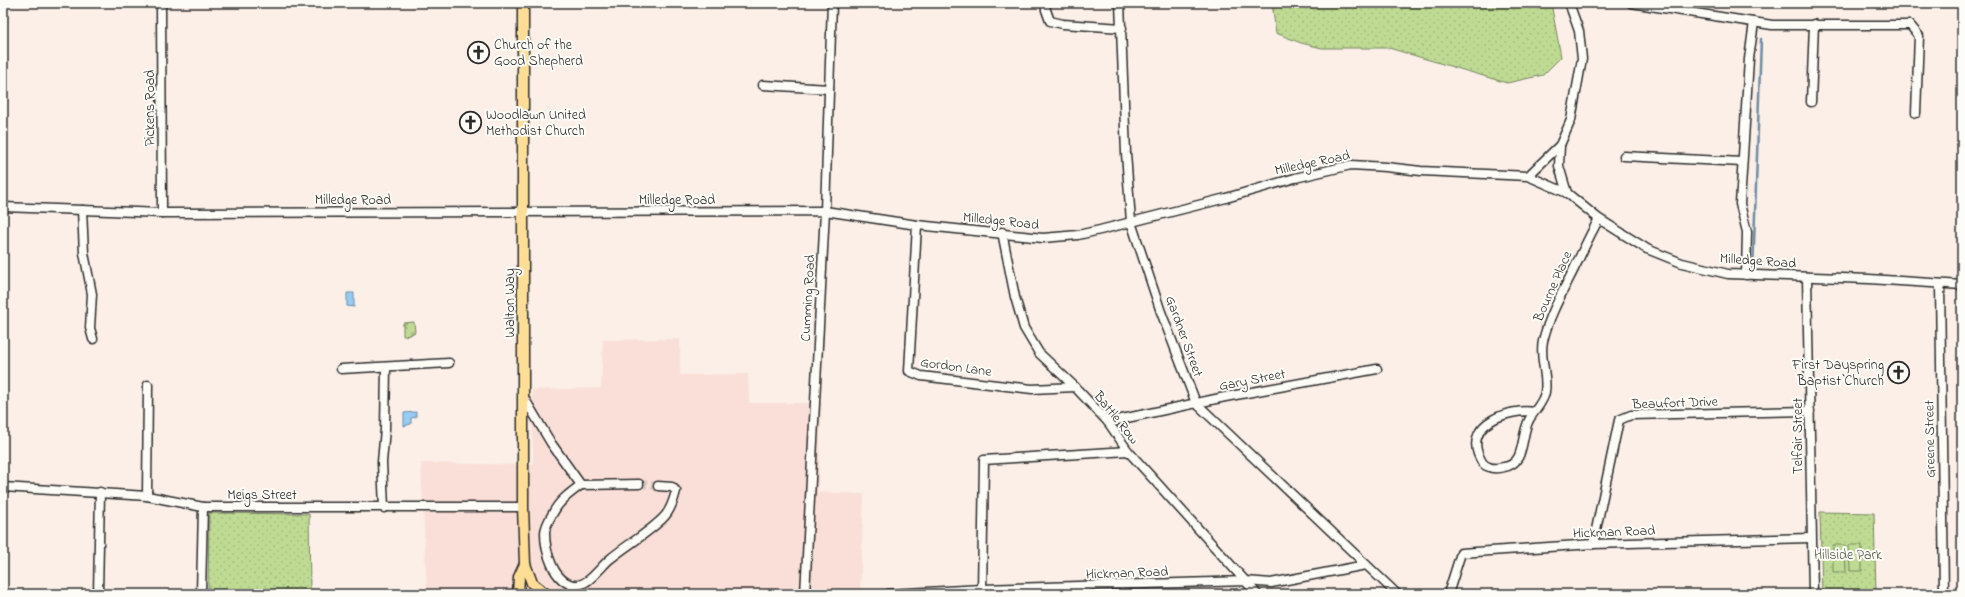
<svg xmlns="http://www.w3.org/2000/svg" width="1965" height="597" viewBox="0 0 1965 597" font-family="'Indie Flower',sans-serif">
<defs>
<pattern id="grass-dots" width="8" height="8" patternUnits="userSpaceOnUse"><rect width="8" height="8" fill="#bfdb93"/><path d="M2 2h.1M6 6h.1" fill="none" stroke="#a4bc7f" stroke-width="1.8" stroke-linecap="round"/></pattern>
<pattern id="cemetery-stones" width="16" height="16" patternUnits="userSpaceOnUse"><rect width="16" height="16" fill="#bfdb93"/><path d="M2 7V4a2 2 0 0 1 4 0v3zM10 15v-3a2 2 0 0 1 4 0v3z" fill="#a4bc7f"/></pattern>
</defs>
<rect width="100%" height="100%" fill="#fbefe8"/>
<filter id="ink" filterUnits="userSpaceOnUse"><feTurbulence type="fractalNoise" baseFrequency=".025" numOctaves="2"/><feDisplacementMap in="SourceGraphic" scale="8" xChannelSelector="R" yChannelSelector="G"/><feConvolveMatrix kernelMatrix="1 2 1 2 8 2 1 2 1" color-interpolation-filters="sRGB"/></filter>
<g filter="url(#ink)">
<polygon fill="#f9dfd7" points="680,339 680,375 748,374 749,403 822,403 818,492 864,494 860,594 427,594 421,463 533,465 532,390 601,388 603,340"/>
<g fill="url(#grass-dots)" stroke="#75835f">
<polygon points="1272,3 1551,3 1561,57 1543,75 1507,83 1389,48 1322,48 1301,43 1276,33"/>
<polygon points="1820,512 1874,513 1876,594 1822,594"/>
<polygon points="209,513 309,514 310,594 208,594"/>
</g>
<polygon fill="url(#cemetery-stones)" stroke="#75835f" points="414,322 415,332 410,335 403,336 403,323"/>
<g fill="#bfdb93" stroke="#75835f">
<polygon points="1833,545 1845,545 1846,572 1833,572"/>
<polygon points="1849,545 1862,545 1862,571 1850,571"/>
</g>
<g fill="#97ccf5" stroke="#6c8ca4">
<polygon points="347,293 354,293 354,307 347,306"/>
<polygon points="416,412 416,417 411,418 411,424 404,426 404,413"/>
</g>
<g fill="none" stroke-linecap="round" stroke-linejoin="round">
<polyline stroke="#6c8ca4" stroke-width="2.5" points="1753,273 1761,39"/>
<polyline stroke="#d1c8c2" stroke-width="8" stroke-dasharray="8 4" stroke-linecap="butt" points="639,484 658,486"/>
<defs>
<g id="minor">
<polyline points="161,3 162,213"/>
<polyline points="1045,3 1046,10 1050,21 1063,24 1122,28"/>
<polyline points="1120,3 1126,153 1131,222 1161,312 1196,403 1397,594"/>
<polyline points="1631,3 1772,25 1910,25 1919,36 1916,113"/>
<polyline points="763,85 829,89"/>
<polyline points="1811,102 1814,24"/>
<polyline points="1560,145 1559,166 1567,193"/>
<polyline points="1624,156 1742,162"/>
<polyline points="1528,176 1560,145 1571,120 1582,59 1579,31 1569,3"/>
<polyline points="3,207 162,213 825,211 917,225 1043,238 1078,235 1100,230 1226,198 1295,178 1351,165 1386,167 1421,171 1528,176 1567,193 1599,219 1647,249 1682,263 1728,274 1869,279 1962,285"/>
<polyline points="82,210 84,253 92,294 90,328 93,339"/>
<polyline points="917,225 909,371 921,376 1032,389 1075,387"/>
<polyline points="1002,232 1015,297 1024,328 1039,353 1075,387 1108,422 1128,451 1257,594"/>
<polyline points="1746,275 1747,232 1740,204 1749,59 1754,22"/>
<polyline points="1807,277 1813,594"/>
<polyline points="1940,284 1944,594"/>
<polyline points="341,369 449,363"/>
<polyline points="523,396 551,443 581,485 639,484"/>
<path d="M1534 412C1509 408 1467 423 1478 454 1481 460 1482 465 1489 467 1493 469 1500 468 1504 467 1526 464 1520 437 1529 420 1533 412 1544 402 1545 392 1548 375 1539 358 1543 341 1549 316 1562 293 1573 271 1582 253 1589 236 1599 219"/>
<polyline points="1108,422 1225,397 1377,369"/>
<path d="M581 485C570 493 559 501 553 513 550 518 545 527 545 533 545 550 553 582 574 585 588 587 600 567 610 559 628 544 649 533 665 516 671 509 674 499 676 491L672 487 658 486"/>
<polyline points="3,487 147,496 203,507 523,507"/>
<polyline points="147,496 148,385"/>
<polyline points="384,508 382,462 385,429 386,367"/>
<polyline points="1593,544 1619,420 1631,415 1810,411"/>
<polyline points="982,593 984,460 1128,451"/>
<polyline points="98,594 100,492"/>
<polyline points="201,594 203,507"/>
<polyline points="571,594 574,585"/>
<polyline points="805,594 825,211 832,3"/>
<polyline points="888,594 982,589 1246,581 1271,583 1366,565"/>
<polyline points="1448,594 1461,553 1593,544 1810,538"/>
</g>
<g id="major">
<polyline points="523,3 523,507 525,564 532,583 546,594"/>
<polyline points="518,594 519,577 525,564"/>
</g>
</defs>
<use href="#minor" stroke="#2b2b2b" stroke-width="11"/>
<use href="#major" stroke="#2b2b2b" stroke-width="13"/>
<use href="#minor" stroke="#fdfcf7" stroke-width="8"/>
<use href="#major" stroke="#fedd96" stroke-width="10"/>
</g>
</g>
<defs>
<symbol id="church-ring" viewBox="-11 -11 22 22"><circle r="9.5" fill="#fdfcf7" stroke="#2b2b2b" stroke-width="1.5"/><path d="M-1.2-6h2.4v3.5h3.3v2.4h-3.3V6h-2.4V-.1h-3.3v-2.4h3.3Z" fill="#2b2b2b"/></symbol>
</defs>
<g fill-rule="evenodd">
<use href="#church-ring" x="466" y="40" width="25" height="25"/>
<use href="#church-ring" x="458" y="110" width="25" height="25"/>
<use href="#church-ring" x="1886" y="360" width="25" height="25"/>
</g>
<g text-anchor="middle" stroke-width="4" stroke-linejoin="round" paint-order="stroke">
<g font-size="14" fill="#2b2b2b" stroke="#fdfcf7" text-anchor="start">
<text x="494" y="49">Church of the<tspan x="494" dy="16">Good Shepherd</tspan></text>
<text x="486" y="119">Woodlawn United<tspan x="486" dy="16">Methodist Church</tspan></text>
<text x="1884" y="369" text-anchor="end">First Dayspring<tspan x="1884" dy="16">Baptist Church</tspan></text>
</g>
<g font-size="14" fill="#2b2b2b" stroke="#fdfcf7">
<text transform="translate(149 108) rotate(-90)" y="5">Pickens Road</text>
<text transform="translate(1312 162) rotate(-12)" y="5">Milledge Road</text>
<text x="353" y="204">Milledge Road</text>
<text x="677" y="204">Milledge Road</text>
<text transform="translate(1001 220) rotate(6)" y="5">Milledge Road</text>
<text transform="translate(1758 260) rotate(4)" y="5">Milledge Road</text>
<text transform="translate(1552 286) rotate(-66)" y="5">Bourne Place</text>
<text transform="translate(807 298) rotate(-87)" y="5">Cumming Road</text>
<text transform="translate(509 303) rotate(-90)" y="5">Walton Way</text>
<text transform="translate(1185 336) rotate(70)" y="5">Gardner Street</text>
<text transform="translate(956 366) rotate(8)" y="5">Gordon Lane</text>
<text transform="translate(1252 379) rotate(-11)" y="5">Gary Street</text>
<text transform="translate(1675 402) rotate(-2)" y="5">Beaufort Drive</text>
<text transform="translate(1117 417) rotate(51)" y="5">Battle Row</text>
<text transform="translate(1797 436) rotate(-90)" y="5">Telfair Street</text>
<text transform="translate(1929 439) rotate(-91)" y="5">Greene Street</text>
<text x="262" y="499">Meigs Street</text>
<text transform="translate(1614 531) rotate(-2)" y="5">Hickman Road</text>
<text transform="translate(1127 572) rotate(-2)" y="5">Hickman Road</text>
</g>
<g font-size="14" fill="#505745" stroke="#fdfcf7">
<text x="1848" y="559">Hillside Park</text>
</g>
</g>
<rect width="1965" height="597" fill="none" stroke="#fdfcf7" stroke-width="16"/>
<rect x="8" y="8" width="1949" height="581" fill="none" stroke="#2b2b2b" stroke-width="1.5" filter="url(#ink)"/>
</svg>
